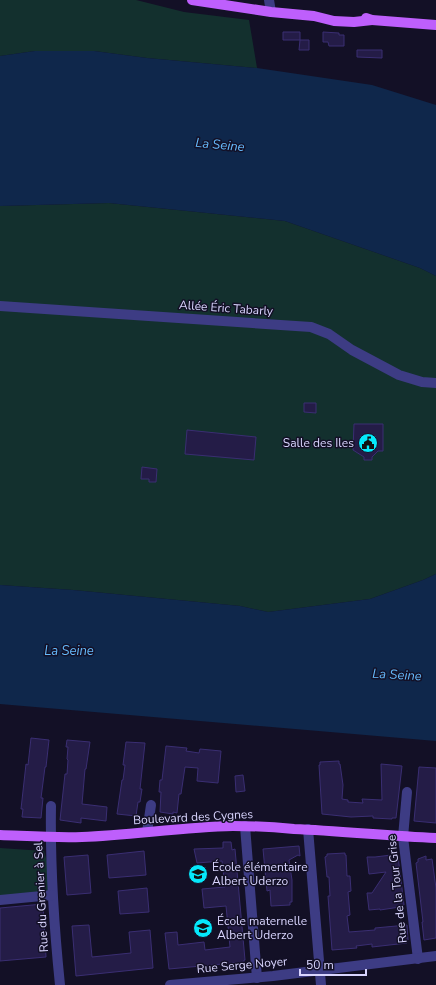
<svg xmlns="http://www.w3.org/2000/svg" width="436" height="985" viewBox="0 0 436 985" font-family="'Nunito Sans',sans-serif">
<rect width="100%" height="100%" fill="#131026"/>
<g fill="#13302e">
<polygon points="0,0 136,0 184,12 249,20 257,68 147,58 94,51 35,51 0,56"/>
<polygon points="109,203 285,221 420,268 436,276 436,574 423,580 370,599 268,612 240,606 73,590 0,585 0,206"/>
<polygon points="0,848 44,851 47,862 49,894 0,898"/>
</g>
<g fill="#0f274b">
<polygon points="35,51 94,51 147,58 257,68 372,85 436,105 436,276 420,268 285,221 109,203 0,206 0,56"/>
<polygon points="436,574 436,741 0,704 0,585 73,590 240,606 268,612 370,599 423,580"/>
</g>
<g fill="#241c47" stroke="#3a2e72">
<polygon points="283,32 300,32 300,40 309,40 309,50 299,50 300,40 283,40"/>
<polygon points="323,32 339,33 339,35 344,35 344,46 329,46 328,42 323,42"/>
<polygon points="357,50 382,50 382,58 357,57"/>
<polygon points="304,403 316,403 316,413 304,412"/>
<polygon points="354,424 383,424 383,451 378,451 372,457 372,460 364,460 364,457 353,450"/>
<polygon points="187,430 256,437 254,460 185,454"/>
<polygon points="142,467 157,469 156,482 149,482 149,479 141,479"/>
<polygon points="31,738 49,740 46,767 45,767 41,798 43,798 41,818 22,817 23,809 21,809 26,764 28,765"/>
<polygon points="67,740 90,742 86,769 85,769 82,804 107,807 106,821 81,818 81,823 60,820 65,774 67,774 68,760 67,759 68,747 66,747"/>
<polygon points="126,742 145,743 140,789 142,789 140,802 138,802 136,816 117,814 122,780 123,780 125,765 123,765"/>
<polygon points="166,746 187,748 186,751 199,753 200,749 221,751 218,783 197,781 198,768 185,767 181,794 179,794 177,813 173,812 173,814 160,812 161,792 159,792 160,780 162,780"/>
<polygon points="339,761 339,764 340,764 343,785 342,799 348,800 348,802 363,803 362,799 382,800 381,764 402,766 396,818 392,818 392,819 373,818 373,816 351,817 322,814 319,765 320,765 320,762"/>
<polygon points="419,767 436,768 436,823 414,821"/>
<polygon points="243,775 245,791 236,792 235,776"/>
<polygon points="223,842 231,842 232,850 235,849 245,960 244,960 244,962 169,969 165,933 177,932 178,945 204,942 205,950 230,947 226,906 204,908 202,889 225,887 222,861 197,863 194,849 223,848"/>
<polygon points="299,846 300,856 298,855 289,860 292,880 292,902 290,902 290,905 271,906 270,890 267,891 263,849"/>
<polygon points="144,851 146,875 109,878 107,855"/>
<polygon points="345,853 345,855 346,855 347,876 350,876 351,891 348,892 350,915 347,916 349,932 375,930 375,928 407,925 408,940 407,940 407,943 372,947 372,944 356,946 357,948 332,950 328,896 330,896 329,877 327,877 325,857 327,856 327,854"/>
<polygon points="88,855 91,893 67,895 64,857"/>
<polygon points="391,855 391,857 398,856 404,905 399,906 400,907 380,910 380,909 369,910 367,893 372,893 386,872 369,874 367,857 375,857"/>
<polygon points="426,856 426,860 432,859 436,888 436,938 424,940 422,922 423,922 416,863 418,862 418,859"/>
<polygon points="147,888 149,912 120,914 118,891"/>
<polygon points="43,904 46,957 0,961 0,908"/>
<polygon points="89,925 92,957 131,953 129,932 150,930 153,968 76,976 72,926"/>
</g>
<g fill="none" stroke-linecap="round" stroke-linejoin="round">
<g stroke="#3d3c84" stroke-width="10">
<polyline points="269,0 271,12"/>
<polyline points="0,306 311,327 329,334 352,350 399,375 422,382 436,383"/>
<polyline points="407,792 403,837 418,959"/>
<path d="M51 806C50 866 54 926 60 985"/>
<polyline points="245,826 257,978"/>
<polyline points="308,829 321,985"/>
<polyline points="147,832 151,805"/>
<polyline points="0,900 52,895"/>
<polyline points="170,985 273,976 436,956"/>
</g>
<g stroke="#be5ffc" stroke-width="10">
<polyline points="192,0 271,12 314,16 334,21 354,22 372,20"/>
<polyline points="366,18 372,20 436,25"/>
<path d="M0 835C27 836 55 838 82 837 132 835 183 827 233 826 253 826 274 827 294 829 341 831 389 836 436 838"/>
</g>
</g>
<defs>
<symbol id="civic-disc" viewBox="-11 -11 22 22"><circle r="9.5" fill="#05e8fb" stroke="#131026"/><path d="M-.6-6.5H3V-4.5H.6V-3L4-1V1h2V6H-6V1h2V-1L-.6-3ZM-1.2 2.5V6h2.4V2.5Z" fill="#111"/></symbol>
<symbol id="school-disc" viewBox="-11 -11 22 22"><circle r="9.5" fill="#05e8fb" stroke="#131026"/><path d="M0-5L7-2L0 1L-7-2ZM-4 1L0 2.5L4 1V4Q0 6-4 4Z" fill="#111"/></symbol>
</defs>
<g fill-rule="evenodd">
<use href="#civic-disc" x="357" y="432" width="22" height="22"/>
<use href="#school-disc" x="187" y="863" width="22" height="22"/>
<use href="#school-disc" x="192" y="917" width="22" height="22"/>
</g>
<g text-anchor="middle" stroke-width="3" stroke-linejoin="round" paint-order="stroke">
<g font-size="12" fill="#d9d5fe" stroke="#131026">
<text transform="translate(226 308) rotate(4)" y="4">Allée Éric Tabarly</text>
<text transform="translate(193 817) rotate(-3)" y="4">Boulevard des Cygnes</text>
<text transform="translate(397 889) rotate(-96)" y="4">Rue de la Tour Grise</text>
<text transform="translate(41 897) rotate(-93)" y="4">Rue du Grenier à Sel</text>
<text transform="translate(242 965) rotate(-5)" y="4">Rue Serge Noyer</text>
</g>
<g font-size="12" fill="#d9d5fe" stroke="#131026" text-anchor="start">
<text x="354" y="447" text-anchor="end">Salle des Iles</text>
<text x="212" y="871">École élémentaire<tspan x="212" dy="14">Albert Uderzo</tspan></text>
<text x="217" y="925">École maternelle<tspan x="217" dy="14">Albert Uderzo</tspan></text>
</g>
<g font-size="13" font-style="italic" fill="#65bafc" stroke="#131026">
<text transform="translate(220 144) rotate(5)" y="5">La Seine</text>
<text x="69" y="655">La Seine</text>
<text transform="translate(397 674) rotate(3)" y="5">La Seine</text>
</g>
</g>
<path d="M300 969v6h66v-6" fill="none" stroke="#d9d5fe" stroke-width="2"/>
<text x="306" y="969" font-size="12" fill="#d9d5fe" stroke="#131026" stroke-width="3" paint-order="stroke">50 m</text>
</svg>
